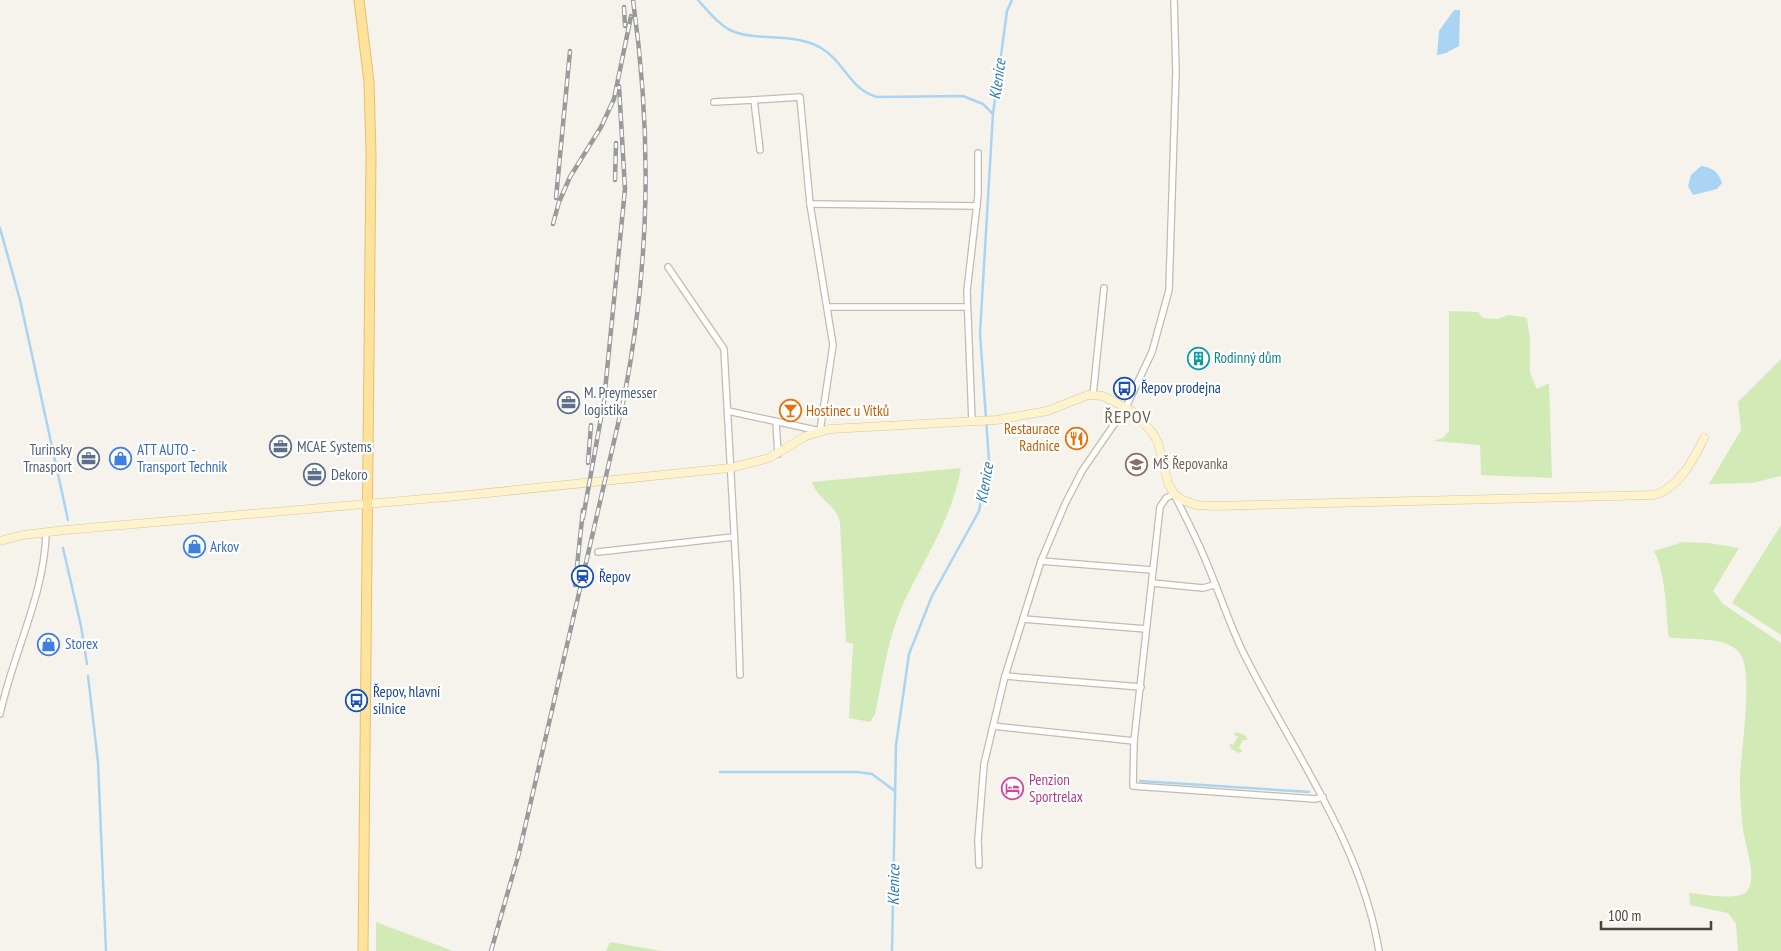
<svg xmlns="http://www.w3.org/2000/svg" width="1781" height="951" viewBox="0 0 1781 951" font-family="'PT Sans Narrow',sans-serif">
<rect width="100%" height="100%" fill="#f6f3ec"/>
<g fill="#d2eab5">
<polygon points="1449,311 1478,312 1483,318 1497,319 1509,315 1527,318 1530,340 1530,373 1537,389 1549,383 1552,478 1481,475 1480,445 1433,441 1443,438 1449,431"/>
<polygon points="1781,359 1781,476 1752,483 1709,484 1741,430 1738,402"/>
<path d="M961 468C951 521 926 555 904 602 888 636 883 677 875 714L870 722 849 718 853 644 846 642 840 523C837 505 817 499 812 482Z"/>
<polygon points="1781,525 1781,635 1732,603"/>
<path d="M1683 542 1709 543 1739 548 1713 591 1723 604 1781 643V951H1738L1736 924 1728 913 1690 905 1689 893C1703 894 1739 902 1748 890 1757 877 1745 844 1743 830 1741 814 1740 796 1740 780 1740 755 1755 670 1739 652 1723 635 1690 641 1669 637 1665 609 1667 578 1654 551Z"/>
<polygon points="1237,732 1245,735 1248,740 1243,740 1239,748 1243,751 1239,753 1231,749 1229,743 1233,745 1238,737 1233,734"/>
<polygon points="376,922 453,951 376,951"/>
<polygon points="610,942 661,951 606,951"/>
</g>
<g fill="#a9d4f2">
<polygon points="1454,10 1460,10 1459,46 1446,53 1437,55 1439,31"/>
<path d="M1701 166C1711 167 1719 172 1722 183L1717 189 1693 195 1688 186 1691 175Z"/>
</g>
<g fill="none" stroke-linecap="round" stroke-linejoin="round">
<g stroke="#a9d4f2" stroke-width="2.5">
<path d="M698 0C707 10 719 25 732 31 759 42 795 32 821 48 844 61 850 90 877 97L963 96 983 104 993 114"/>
<polyline points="0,228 20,300 68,520"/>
<polyline points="63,548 81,626 87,664"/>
<polyline points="88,676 98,762 106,951"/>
<polyline points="720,772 858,772 872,774 895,791"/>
<polyline points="1140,781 1309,792"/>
<polyline points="892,951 896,745 909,654 932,596 979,511 989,461 980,333 993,114 1007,11 1012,0"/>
</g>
<defs>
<g id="street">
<polyline points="714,102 754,100 760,150"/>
<polyline points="810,204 977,206"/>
<polyline points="668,267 724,349 737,585 740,675"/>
<polyline points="828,307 967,307"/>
<polyline points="1093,395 1104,288"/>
<polyline points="728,411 820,431 833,345 810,204 800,97 754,100"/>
<polyline points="776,422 778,454"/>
<polyline points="972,422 967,291 978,195 978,153"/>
<polyline points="598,552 733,537"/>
<polyline points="1041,561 1152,570"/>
<polyline points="1152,583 1203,588 1214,585"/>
<polyline points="1023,619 1146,629"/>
<polyline points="1005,676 1141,687"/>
<path d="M0 714C13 653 45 594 46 532"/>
<polyline points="993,726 1134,741"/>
<path d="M1323 797 1315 799 1133 786 1134 741 1160 507 1166 498 1174 494C1185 516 1196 537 1205 559 1218 589 1228 620 1242 650 1290 748 1361 841 1379 951"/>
<polyline points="979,865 978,840 984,764 1005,676 1041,561 1065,504 1082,471 1126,407 1152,352 1169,290 1176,71 1174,0"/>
</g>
<path id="secondary" d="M0 541 23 535 65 530 458 496 730 468 769 458 806 436 830 429 996 420 1047 411 1088 395 1103 396 1132 411 1152 432 1158 443 1168 483 1174 494 1183 500 1196 505 1214 506 1654 495C1679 488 1694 459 1704 438"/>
<polyline id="primary" points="359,0 369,82 371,154 363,951"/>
</defs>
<use href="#street" stroke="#c2bbae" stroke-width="8"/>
<use href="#secondary" stroke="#d6c79b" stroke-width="9"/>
<use href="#primary" stroke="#e6c16a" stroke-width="11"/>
<use href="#street" stroke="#fff" stroke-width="5.5"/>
<use href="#secondary" stroke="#fff3cd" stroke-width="8"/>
<use href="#primary" stroke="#ffe39c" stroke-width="9"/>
<defs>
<g id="rail">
<polyline points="624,7 625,26"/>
<polyline points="615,180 616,143"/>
<polyline points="556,198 570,51"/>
<polyline points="553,224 559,202 570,177 601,127 614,99 631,16"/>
<polyline points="588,463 591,425"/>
<polyline points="583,518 604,401 625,189 619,86"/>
<polyline points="575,585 583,510"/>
<path d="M491 951 519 853 624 398C650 263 652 136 633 0"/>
</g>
</defs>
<use href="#rail" stroke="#9a9a9a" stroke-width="4.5"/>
<use href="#rail" stroke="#fff" stroke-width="2.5" stroke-dasharray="8" stroke-linecap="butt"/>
</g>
<defs>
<symbol id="building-ring" viewBox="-11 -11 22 22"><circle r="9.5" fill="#fff" stroke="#0f9aa8" stroke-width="1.5"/><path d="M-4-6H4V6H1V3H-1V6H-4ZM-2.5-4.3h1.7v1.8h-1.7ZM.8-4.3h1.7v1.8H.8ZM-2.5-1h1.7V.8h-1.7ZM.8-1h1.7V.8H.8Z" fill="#0f9aa8"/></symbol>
<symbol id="bus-ring" viewBox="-11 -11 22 22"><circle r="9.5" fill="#fff" stroke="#1a4fb4" stroke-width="1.5"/><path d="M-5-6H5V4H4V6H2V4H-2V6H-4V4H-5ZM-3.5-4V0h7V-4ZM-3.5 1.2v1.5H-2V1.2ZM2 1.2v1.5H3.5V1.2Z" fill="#1a4fb4"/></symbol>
<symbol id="office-ring" viewBox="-11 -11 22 22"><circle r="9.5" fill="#fff" stroke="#5c6f8a" stroke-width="1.5"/><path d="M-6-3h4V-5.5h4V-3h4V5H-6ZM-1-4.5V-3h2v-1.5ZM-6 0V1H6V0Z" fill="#5c6f8a"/></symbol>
<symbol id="bar-ring" viewBox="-11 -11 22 22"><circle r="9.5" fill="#fff" stroke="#e8710a" stroke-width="1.5"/><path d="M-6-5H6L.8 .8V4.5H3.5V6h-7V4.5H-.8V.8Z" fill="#e8710a"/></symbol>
<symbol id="restaurant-ring" viewBox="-11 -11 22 22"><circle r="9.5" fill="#fff" stroke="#e8710a" stroke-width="1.5"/><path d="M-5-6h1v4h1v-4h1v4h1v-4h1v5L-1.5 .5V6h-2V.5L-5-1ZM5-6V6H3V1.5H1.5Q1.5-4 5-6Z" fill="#e8710a"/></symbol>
<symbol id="shop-ring" viewBox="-11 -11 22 22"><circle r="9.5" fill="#fff" stroke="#3f7fe0" stroke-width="1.5"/><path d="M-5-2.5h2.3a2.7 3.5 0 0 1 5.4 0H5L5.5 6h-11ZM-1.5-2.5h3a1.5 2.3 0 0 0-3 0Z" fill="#3f7fe0"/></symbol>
<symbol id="school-ring" viewBox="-11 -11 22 22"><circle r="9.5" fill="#fff" stroke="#8d6e63" stroke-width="1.5"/><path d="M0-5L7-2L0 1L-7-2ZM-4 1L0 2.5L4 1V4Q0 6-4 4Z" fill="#8d6e63"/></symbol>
<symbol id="station-ring" viewBox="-11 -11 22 22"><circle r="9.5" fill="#fff" stroke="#1a4fb4" stroke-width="1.5"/><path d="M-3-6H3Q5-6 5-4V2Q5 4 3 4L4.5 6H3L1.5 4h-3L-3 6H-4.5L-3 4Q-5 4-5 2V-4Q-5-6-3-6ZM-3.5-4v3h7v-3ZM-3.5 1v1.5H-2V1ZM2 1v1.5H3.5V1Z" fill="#1a4fb4"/></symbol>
<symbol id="hotel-ring" viewBox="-11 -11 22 22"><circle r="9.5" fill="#fff" stroke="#d1479c" stroke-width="1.5"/><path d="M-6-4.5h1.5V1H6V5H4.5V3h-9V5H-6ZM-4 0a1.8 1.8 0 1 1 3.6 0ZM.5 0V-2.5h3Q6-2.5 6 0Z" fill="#d1479c"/></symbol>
</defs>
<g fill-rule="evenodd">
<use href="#building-ring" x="1186" y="346" width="25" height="25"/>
<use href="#bus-ring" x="1112" y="376" width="25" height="25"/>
<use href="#office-ring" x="556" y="390" width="25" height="25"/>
<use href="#bar-ring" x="778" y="398" width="25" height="25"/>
<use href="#restaurant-ring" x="1064" y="426" width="25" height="25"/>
<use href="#office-ring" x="268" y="434" width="25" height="25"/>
<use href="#office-ring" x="76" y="446" width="25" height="25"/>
<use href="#shop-ring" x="108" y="446" width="25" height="25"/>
<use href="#school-ring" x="1124" y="452" width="25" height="25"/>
<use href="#office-ring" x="302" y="462" width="25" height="25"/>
<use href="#shop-ring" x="182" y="534" width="25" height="25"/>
<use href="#station-ring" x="570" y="564" width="25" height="25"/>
<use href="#shop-ring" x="36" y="632" width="25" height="25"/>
<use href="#bus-ring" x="344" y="688" width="25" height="25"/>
<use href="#hotel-ring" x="1000" y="776" width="25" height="25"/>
</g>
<g text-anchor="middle" stroke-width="4.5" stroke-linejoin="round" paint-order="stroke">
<g font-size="15" fill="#0d838f" stroke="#fff" text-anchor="start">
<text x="1214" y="363">Rodinný dům</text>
</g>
<g font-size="15" fill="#164399" stroke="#fff" text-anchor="start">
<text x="1141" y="393">Řepov prodejna</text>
<text x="599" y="582">Řepov</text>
<text x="373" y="697">Řepov, hlavní<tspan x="373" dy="17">silnice</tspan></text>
</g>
<g font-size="15" fill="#4e5e75" stroke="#fff" text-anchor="start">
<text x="584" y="398">M. Preymesser<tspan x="584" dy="17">logistika</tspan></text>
<text x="297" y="452">MCAE Systems</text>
<text x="72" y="455" text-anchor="end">Turinsky<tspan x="72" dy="17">Trnasport</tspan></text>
<text x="331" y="480">Dekoro</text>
</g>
<g font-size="15" fill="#c56008" stroke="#fff" text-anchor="start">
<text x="806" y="416">Hostinec u Vítků</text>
<text x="1060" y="434" text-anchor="end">Restaurace<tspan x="1060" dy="17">Radnice</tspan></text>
</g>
<g font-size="15" fill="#366cbe" stroke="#fff" text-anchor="start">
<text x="137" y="455">ATT AUTO -<tspan x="137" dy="17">Transport Technik</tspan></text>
<text x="210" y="552">Arkov</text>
<text x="65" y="649">Storex</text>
</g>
<g font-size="15" fill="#785e54" stroke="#fff" text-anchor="start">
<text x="1153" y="469">MŠ Řepovanka</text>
</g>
<g font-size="15" fill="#b23c85" stroke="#fff" text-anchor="start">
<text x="1029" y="785">Penzion<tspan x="1029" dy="17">Sportrelax</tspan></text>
</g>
<g font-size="16" font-style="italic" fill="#2e7ab2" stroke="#fff">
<text transform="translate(997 79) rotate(-82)" y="6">Klenice</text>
<text transform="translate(984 483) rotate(-80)" y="6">Klenice</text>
<text transform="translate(893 885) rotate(-89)" y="6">Klenice</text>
</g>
<g font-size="18" letter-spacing="1" fill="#6e6250" stroke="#fff">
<text x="1128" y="423">ŘEPOV</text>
</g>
</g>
<path d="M1601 921v8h110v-8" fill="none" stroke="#4b4439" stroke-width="2.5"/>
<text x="1608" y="921" font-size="15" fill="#4b4439" stroke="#ffffff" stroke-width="4" paint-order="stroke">100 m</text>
</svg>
